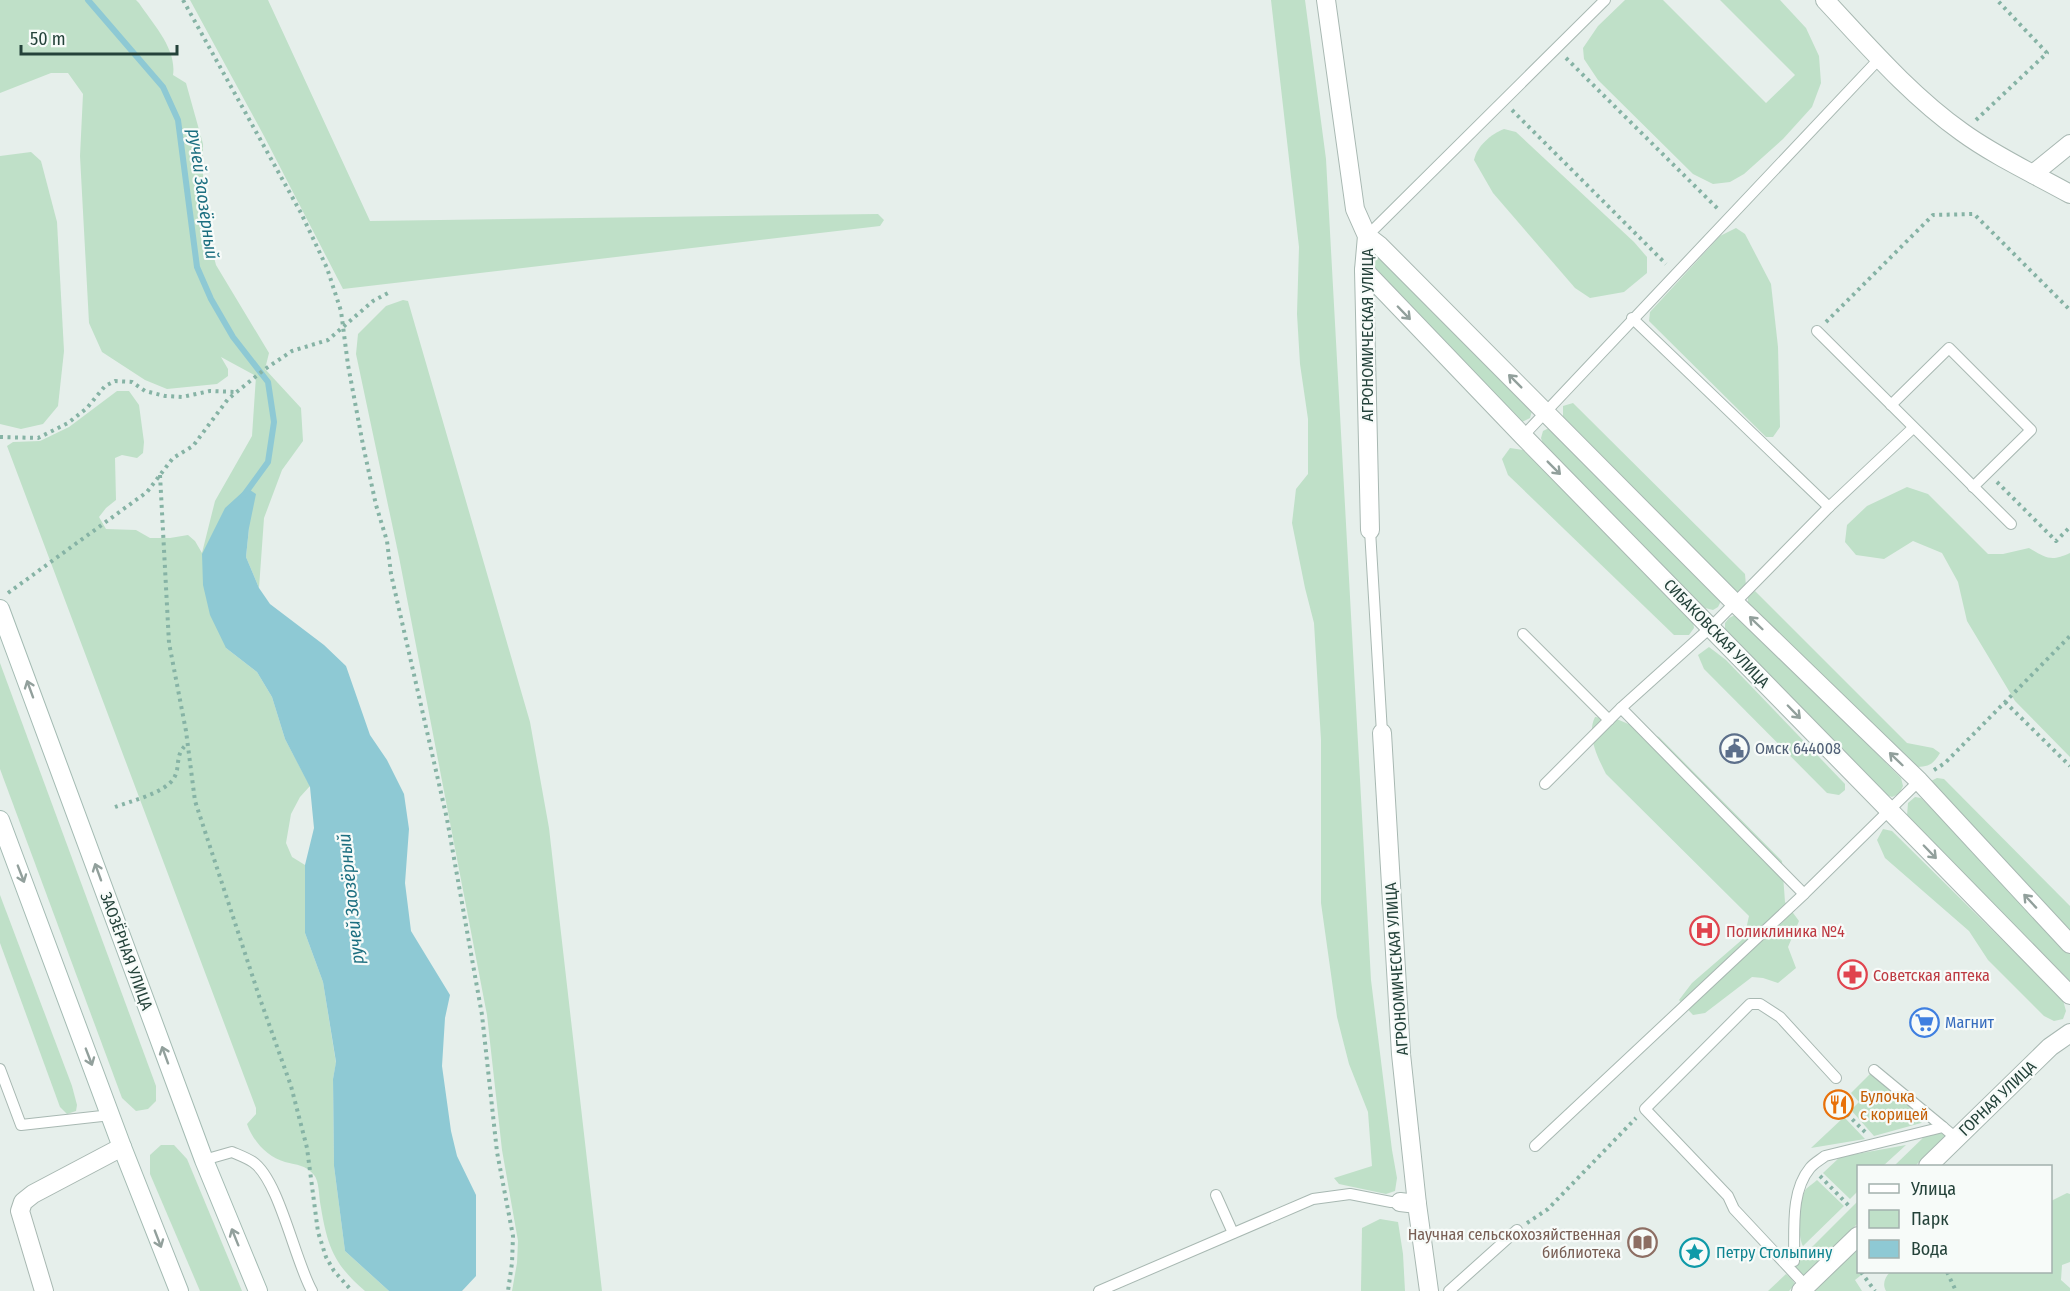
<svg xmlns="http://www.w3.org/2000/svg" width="2070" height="1291" viewBox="0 0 2070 1291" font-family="'Fira Sans Condensed',sans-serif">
<rect width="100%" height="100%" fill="#e6efeb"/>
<g fill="#bfe0c8">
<path d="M0 0H136L139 3C153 24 177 49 173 75L186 83 203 144V215L216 265 269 353 265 369 301 408 303 441 282 470 264 518 259 588 246 557 249 528 247 489 226 648 257 672 272 697 285 739 310 786 300 797 291 814 286 843 292 857 305 865V933L323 982 336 1063 333 1079 334 1166 345 1251 389 1291H365C332 1263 327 1244 320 1202 319 1195 319 1181 314 1175 306 1165 297 1165 285 1162 267 1157 253 1141 247 1124L256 1114V1108L7 446 13 442 40 441 69 427 117 391H129L139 405 144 442 143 453 137 458 122 455 115 458 116 500 106 508 99 517 106 529 136 530 150 538H170L188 535 195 541 202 553 215 501 252 436 256 376 221 357 228 369V376L217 384 167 389 145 380 102 352 89 323 80 156 83 94 68 73H51L0 93Z"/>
<polygon points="190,0 268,0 370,221 878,214 884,220 880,226 343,289 264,136"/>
<polygon points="1271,0 1305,0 1326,159 1371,980 1392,1150 1397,1178 1395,1191 1386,1194 1339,1184 1334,1178 1372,1166 1368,1112 1349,1064 1337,1017 1321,903 1321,740 1314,623 1305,588 1292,523 1296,489 1308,474 1308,419 1300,364 1297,314 1299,247"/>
<polygon points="1625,0 1663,0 1766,103 1795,75 1720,0 1780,0 1806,28 1819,56 1821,83 1812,107 1783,139 1744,174 1730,182 1713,184 1693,174 1598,80 1584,59 1583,48 1598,26"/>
<path d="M1504 129 1516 132 1634 242 1647 257V273L1624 292 1590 298 1575 288 1493 193 1474 160C1477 146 1491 134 1504 129Z"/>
<polygon points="31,152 41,161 57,222 64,351 58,406 43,424 21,429 0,424 0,156"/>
<polygon points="1736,228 1745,234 1771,284 1778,347 1780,427 1773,437 1766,437 1649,321 1650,312 1720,236"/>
<path d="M1379 255 1532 411 1530 418 1522 422 1375 273C1372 264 1371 260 1379 255Z"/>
<polygon points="403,300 408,301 530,722 549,828 602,1291 512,1291 517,1263 518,1241 502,1150 487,1015 399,557 356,354 358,334 386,306"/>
<polygon points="1573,403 1745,574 1746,586 1736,593 1563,419 1563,406"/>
<polygon points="1551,427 1721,601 1718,607 1713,610 1705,608 1543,444 1541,438 1543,431"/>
<polygon points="1510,448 1523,450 1692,615 1694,628 1689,635 1674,635 1508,475 1502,459"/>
<path d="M1907 487 1928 494 1988 554H2003L2029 548C2046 558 2051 562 2070 553V757L2015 701 1967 621 1958 582 1942 553 1913 541 1884 559 1856 555 1845 542 1847 525 1867 506Z"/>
<path d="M1755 591 1907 743 1933 748 1940 753C1933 765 1928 767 1914 767L1764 623 1748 603V595Z"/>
<polygon points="1735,615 1741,617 1901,778 1903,786 1899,794 1892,797 1884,794 1725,629 1725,623 1729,618"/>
<polygon points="1709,647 1726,660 1845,784 1845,790 1839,795 1827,793 1704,669 1698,655"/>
<polygon points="0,663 156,1086 156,1101 148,1109 136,1111 122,1098 0,769"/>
<path d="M1595 717 1619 720 1659 737 1782 861 1785 902 1799 921 1788 947 1796 968 1778 983 1763 978 1752 977 1705 1013 1693 1015 1679 1000 1692 983 1744 938 1749 916 1606 774C1598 758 1586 735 1595 717Z"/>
<polygon points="1937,778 1944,779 2070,906 2070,931 1931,781"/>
<polygon points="1915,797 1921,798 2070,948 2070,981 1907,816 1908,803"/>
<polygon points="1883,829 1892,831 2063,1000 2066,1011 2063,1019 2054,1021 2044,1016 1988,960 1969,931 1885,858 1877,840"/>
<polygon points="0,895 72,1086 77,1105 76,1111 67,1114 60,1107 0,943"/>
<polygon points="1871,1073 1926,1119 1921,1123 1874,1136 1851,1110 1859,1102 1851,1093"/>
<polygon points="1844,1117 1865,1139 1811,1148"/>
<polygon points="1943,1133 1947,1135 1915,1166 1894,1166 1927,1134"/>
<polygon points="161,1145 174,1145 187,1159 242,1291 200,1291 150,1174 150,1155"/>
<polygon points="1906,1145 1883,1166 1858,1166 1858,1191 1850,1199 1823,1173 1840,1157"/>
<path d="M1817 1180 1844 1206 1803 1246C1797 1235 1799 1199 1806 1189 1809 1186 1814 1183 1817 1180Z"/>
<path d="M2067 1193 2070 1194V1262L2062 1265 2061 1280 2070 1288V1291H1886C1882 1284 1885 1277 1890 1272H2050L2051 1201Z"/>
<polygon points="1858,1201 1858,1223 1806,1276 1802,1278 1797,1274 1794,1265"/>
<polygon points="1380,1219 1398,1222 1403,1254 1405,1291 1361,1291 1362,1228"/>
<polygon points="1858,1240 1858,1272 1865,1272 1855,1280 1862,1291 1807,1291"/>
<polygon points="1786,1274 1791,1278 1795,1284 1789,1291 1768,1291"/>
</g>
<polygon fill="#8ec9d4" points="247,488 256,494 249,528 246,557 259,588 270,604 324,645 346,666 370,735 387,760 404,794 409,829 405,883 411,931 450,995 445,1018 442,1066 451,1131 457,1156 476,1195 476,1276 462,1291 389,1291 345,1251 334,1166 333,1079 336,1062 323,982 305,933 305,865 314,828 310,787 285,739 272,697 257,672 226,648 210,615 203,585 202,554 225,508"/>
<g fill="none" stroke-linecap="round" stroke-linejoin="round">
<polyline stroke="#8ec9d4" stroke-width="6" points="88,0 163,87 178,120 197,267 211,299 233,337 268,382 274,422 268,462 244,495"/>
<defs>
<g id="service">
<polyline points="1367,236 1605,0"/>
<polyline points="1632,318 1829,507"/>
<polyline points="1817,331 2011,524"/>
<polyline points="1891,405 1949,348 2031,430 1973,487"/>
<polyline points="1523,436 1880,58"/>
<polyline points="1370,530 1382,733"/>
<polyline points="1523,634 1609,720"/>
<polyline points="1621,708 1804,894"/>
<polyline points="1545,784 1621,708 1711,627 1829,507 1913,428"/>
<polyline points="0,1069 21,1125 111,1115"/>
<polyline points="1874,1070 1943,1127"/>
<polyline points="1535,1146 1804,894 1919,781"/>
<path d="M204 1160 232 1152C239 1155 247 1158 253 1162 279 1180 295 1261 312 1291"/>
<polyline points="1216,1195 1233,1233"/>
<path d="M1794 1261C1795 1231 1790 1192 1810 1168 1814 1163 1820 1160 1825 1156L1943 1127 1956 1138"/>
<polyline points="1806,1286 1734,1209 1728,1196 1645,1109 1750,1004 1760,1004 1780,1017 1836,1078"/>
<polyline points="1099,1291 1313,1199 1350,1194 1391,1202 1400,1202"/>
<polyline points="1449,1291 1517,1230"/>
</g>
<g id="minor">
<polyline points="1326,0 1355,209 1367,236 1364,270 1370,530"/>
<polyline points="2033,174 2070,144"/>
<polyline points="1367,236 1380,246 1735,603 1919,781 2070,944"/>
<polyline points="1364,270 1523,436 2070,995"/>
<polyline points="1382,733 1401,1054 1417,1204"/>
<polyline points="1928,1166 2050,1047 2070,1033"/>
<polyline points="1400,1202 1417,1204 1429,1291"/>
<polyline points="44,1291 20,1211 23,1202 33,1194 122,1147"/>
<polyline points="1801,1291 1858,1236"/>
</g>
<path id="tertiary" d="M1825 0C1868 46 1910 95 1962 132 1995 156 2034 174 2070 194"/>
<g id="secondary">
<polyline points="0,609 204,1160 258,1291"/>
<polyline points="0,820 122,1147 179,1291"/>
</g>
</defs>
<use href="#service" stroke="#a8b8b2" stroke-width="12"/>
<use href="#minor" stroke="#a8b8b2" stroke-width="20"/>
<use href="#tertiary" stroke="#a8b8b2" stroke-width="20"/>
<use href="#secondary" stroke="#a4bbb3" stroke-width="20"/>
<g stroke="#86b3a5" stroke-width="4" stroke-dasharray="3 4.5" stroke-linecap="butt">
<polyline points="183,0 301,213 327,268 341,311 348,365 363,445 376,505 387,541 391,574 447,819 482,1015 497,1152 513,1236 512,1263 508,1291"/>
<polyline points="1566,58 1718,209"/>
<polyline points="1512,110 1666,264"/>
<polyline points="1976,120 2047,53 1997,0"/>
<polyline points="1826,322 1933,215 1974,214 2070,310"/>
<polyline points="0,437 38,438 68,423 87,408 105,386 115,381 132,382 145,391 165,396 182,397 210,391 236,392"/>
<polyline points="160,475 169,643 186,731 195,801 259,996 291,1086 307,1148 318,1232 326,1257 334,1271 352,1291"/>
<polyline points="1997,482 2056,541 2070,527"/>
<polyline points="8,593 147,492 173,458 193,446 228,399 265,369 292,351 328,340 373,301 388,293"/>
<polyline points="2005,702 2070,766"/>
<polyline points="1934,770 1945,763 2070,636"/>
<path d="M115 807C131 801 165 793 174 778 181 766 174 755 187 744"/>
<polyline points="1847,1114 1865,1132"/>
<polyline points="1820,1176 1849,1206"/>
<polyline points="1527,1223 1548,1209 1636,1118"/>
<polyline points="1861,1272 1875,1291"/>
<polyline points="1947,1272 1956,1291"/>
</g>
<use href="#service" stroke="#fff" stroke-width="10"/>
<use href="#minor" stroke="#fff" stroke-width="18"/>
<use href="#tertiary" stroke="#fff" stroke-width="18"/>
<use href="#secondary" stroke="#fff" stroke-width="18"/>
</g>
<defs><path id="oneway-shaft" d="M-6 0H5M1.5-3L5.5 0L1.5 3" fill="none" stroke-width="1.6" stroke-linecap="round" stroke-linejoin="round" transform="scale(1.5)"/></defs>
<g stroke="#92a09c">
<use href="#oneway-shaft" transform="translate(1404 313) rotate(46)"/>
<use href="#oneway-shaft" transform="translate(1515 381) rotate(-135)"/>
<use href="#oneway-shaft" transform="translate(1554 468) rotate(45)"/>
<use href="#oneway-shaft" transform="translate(1756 623) rotate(-136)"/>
<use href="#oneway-shaft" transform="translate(30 689) rotate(-110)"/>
<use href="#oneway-shaft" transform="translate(1794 712) rotate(46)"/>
<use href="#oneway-shaft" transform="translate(1896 759) rotate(-136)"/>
<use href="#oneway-shaft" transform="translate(1930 852) rotate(46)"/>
<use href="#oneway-shaft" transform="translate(98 872) rotate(-110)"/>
<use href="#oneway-shaft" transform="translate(21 874) rotate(69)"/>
<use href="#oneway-shaft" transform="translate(2030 901) rotate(-133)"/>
<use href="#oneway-shaft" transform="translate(165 1055) rotate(-110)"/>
<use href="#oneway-shaft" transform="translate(89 1057) rotate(69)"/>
<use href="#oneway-shaft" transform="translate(235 1237) rotate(-112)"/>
<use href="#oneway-shaft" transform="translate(158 1239) rotate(69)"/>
</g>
<defs>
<symbol id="civic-ring" viewBox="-11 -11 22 22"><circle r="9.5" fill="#f7fbf9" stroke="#5c6f8a" stroke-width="1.5"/><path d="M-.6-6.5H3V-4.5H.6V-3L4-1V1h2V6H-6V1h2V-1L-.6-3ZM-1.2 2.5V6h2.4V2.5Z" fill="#5c6f8a"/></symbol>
<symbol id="hospital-ring" viewBox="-11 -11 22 22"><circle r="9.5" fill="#f7fbf9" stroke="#e0444e" stroke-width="1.5"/><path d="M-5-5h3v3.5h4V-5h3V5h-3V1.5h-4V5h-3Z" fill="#e0444e"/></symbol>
<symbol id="pharmacy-ring" viewBox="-11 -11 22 22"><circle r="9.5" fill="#f7fbf9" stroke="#e0444e" stroke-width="1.5"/><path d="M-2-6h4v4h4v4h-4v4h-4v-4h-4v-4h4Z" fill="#e0444e"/></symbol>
<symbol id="supermarket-ring" viewBox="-11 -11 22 22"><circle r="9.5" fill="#f7fbf9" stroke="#3f7fe0" stroke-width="1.5"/><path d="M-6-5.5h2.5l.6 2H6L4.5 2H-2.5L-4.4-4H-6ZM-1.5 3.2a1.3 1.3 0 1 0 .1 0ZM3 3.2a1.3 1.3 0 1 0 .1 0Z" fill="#3f7fe0"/></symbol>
<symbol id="restaurant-ring" viewBox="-11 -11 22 22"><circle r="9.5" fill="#f7fbf9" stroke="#e8710a" stroke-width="1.5"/><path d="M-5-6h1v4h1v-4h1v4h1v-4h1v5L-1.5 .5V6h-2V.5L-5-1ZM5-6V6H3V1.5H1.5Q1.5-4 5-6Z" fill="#e8710a"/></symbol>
<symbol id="library-ring" viewBox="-11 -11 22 22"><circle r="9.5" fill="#f7fbf9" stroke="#8d6e63" stroke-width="1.5"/><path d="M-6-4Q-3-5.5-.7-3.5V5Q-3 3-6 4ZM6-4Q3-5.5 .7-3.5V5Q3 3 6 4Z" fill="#8d6e63"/></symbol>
<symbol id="sight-ring" viewBox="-11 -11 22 22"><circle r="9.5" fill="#f7fbf9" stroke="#0f9aa8" stroke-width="1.5"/><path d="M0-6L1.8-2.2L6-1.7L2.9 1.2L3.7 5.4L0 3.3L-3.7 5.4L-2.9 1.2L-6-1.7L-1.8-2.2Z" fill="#0f9aa8"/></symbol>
</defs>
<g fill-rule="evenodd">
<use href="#civic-ring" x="1718" y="732" width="33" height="33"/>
<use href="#hospital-ring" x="1688" y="914" width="33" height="33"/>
<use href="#pharmacy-ring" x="1836" y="958" width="33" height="33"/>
<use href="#supermarket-ring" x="1908" y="1006" width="33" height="33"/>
<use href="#restaurant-ring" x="1822" y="1088" width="33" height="33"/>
<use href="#library-ring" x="1626" y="1226" width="33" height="33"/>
<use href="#sight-ring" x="1678" y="1236" width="33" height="33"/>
</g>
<g text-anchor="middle" stroke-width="4.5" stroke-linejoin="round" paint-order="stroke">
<g font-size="16" fill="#24423a" stroke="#f7fbf9">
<text transform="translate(1367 335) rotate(-90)" y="6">АГРОНОМИЧЕСКАЯ УЛИЦА</text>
<text transform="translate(1717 633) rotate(46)" y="6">СИБАКОВСКАЯ УЛИЦА</text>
<text transform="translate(127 951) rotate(70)" y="6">ЗАОЗЁРНАЯ УЛИЦА</text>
<text transform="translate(1396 969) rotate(-94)" y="6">АГРОНОМИЧЕСКАЯ УЛИЦА</text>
<text transform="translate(1997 1098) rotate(-44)" y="6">ГОРНАЯ УЛИЦА</text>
</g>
<g font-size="16" fill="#4e5e75" stroke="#f7fbf9" text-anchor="start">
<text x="1755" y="754">Омск 644008</text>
</g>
<g font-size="16" fill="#be3a42" stroke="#f7fbf9" text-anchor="start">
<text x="1726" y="937">Поликлиника №4</text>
<text x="1873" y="981">Советская аптека</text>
</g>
<g font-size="16" fill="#366cbe" stroke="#f7fbf9" text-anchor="start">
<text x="1945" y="1028">Магнит</text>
</g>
<g font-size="16" fill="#c56008" stroke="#f7fbf9" text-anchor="start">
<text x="1860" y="1102">Булочка<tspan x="1860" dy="18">с корицей</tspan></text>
</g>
<g font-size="16" fill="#785e54" stroke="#f7fbf9" text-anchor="end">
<text x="1621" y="1240">Научная сельскохозяйственная<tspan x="1621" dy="18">библиотека</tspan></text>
</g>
<g font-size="16" fill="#0d838f" stroke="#f7fbf9" text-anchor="start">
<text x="1716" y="1258">Петру Столыпину</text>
</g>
<g font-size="18" font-style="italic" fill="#1c6f80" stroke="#f7fbf9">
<text transform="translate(203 194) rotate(82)" y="6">ручей Заозёрный</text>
<text transform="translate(351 899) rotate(-96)" y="6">ручей Заозёрный</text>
</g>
</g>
<rect x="1857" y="1165" width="195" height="108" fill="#f7fbf9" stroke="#a3b1ad" stroke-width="1.5"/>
<rect x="1869" y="1184" width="30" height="9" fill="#ffffff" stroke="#a3b1ad" stroke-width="1.5"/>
<text x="1911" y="1195" font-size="18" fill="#24423a">Улица</text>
<rect x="1869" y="1210" width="30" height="18" fill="#bfe0c8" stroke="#a3b1ad" stroke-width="1.5"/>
<text x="1911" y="1225" font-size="18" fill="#24423a">Парк</text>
<rect x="1869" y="1240" width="30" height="18" fill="#8ec9d4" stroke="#a3b1ad" stroke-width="1.5"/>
<text x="1911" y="1255" font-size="18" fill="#24423a">Вода</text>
<path d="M21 45v9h156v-9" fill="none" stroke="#24423a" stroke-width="3"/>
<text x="30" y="45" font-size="18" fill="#24423a" stroke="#f7fbf9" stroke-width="4.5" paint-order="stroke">50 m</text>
</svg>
